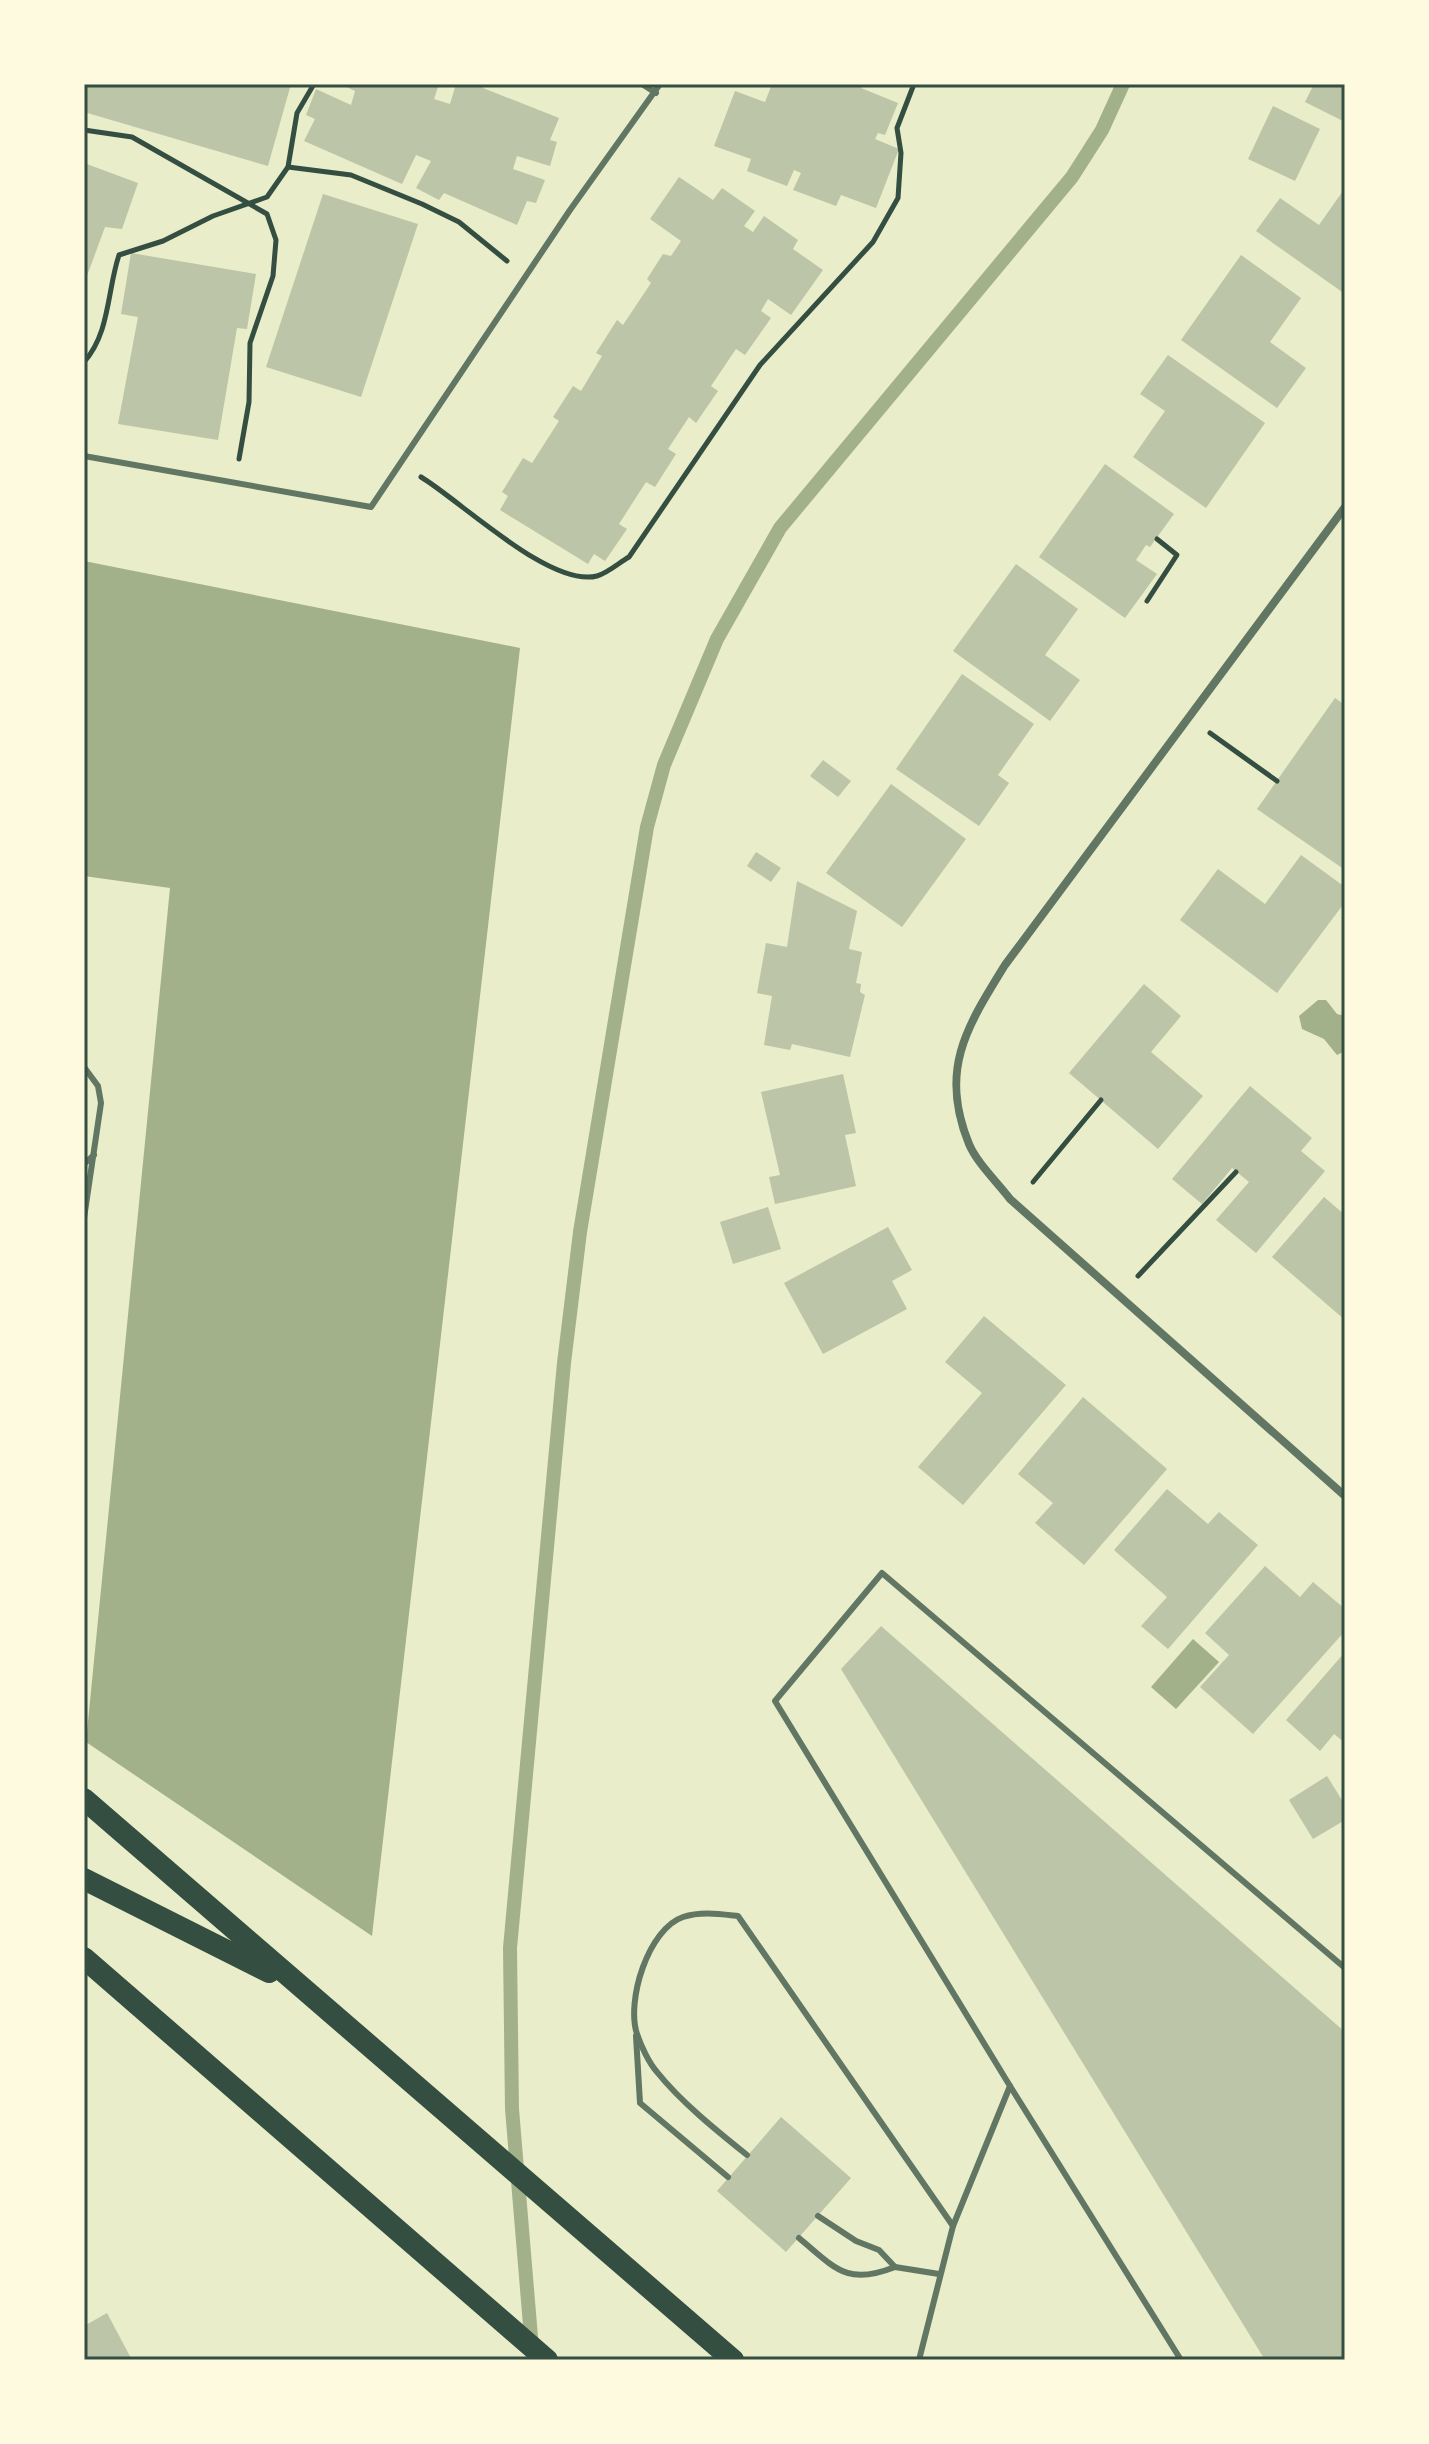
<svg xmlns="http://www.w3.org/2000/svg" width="1429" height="2444" viewBox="0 0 1429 2444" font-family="Jost,sans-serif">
<rect width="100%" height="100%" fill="#e9edc9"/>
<g fill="#a3b18a">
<polygon points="84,561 520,648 372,1936 86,1742 170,888 84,876"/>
<polygon points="1318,1000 1326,1000 1337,1014 1345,1016 1345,1051 1337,1055 1324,1039 1302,1029 1299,1016"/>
<polygon points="1193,1639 1219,1662 1176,1709 1151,1687"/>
</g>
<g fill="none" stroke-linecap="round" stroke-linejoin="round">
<polyline stroke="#a3b18a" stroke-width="14" points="532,2349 512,2109 510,1948 564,1363 580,1232 647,827 664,765 717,639 780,528 1072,177 1102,130 1123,84"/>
</g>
<g fill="#bcc5a7">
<polygon points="84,84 291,84 268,166 84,112"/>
<polygon points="340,84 439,84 434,99 450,104 456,84 484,84 483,88 559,118 550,140 557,142 550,166 517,156 513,169 545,180 536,203 527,201 517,225 444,193 439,200 416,188 431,161 416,155 402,184 304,141 315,119 306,115 316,89 351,105 355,91"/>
<polygon points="772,84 863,84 861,88 898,103 885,135 878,133 875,139 899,149 876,208 841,195 836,206 793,190 801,173 794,170 787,186 747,171 751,159 714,146 735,91 765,102"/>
<polygon points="1314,84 1345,84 1345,122 1305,102"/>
<polygon points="1273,106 1320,129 1295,181 1248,159"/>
<polygon points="84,163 138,183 122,229 105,227 84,284"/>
<polygon points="679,177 713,200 722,188 755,211 744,226 753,232 764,216 798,240 793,249 823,270 791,315 768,299 761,311 771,318 745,355 736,349 711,386 718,391 696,423 689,417 668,449 676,454 655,487 646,482 619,524 627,529 605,561 594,554 588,564 500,510 508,496 502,492 523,458 532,463 559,421 553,417 573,386 581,391 602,356 596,353 617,320 623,325 651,283 647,279 663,254 671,256 681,241 650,219"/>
<polygon points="1345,188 1345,294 1256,231 1280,198 1319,225"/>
<polygon points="323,194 418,224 361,397 266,367"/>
<polygon points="131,253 256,274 247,329 237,328 218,440 118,424 138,317 121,314"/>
<polygon points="1241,255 1301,298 1270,342 1306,368 1277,408 1181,340"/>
<polygon points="1168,355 1265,423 1206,508 1133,457 1165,411 1140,394"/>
<polygon points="1105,464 1174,514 1150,547 1146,545 1136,560 1157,574 1125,618 1039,557"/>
<polygon points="1016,564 1078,609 1045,655 1080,680 1050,721 953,651"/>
<polygon points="962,674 1034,724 998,775 1009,783 979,826 896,769"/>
<polygon points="1335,698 1345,705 1345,870 1257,809"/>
<polygon points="823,760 851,781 838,797 810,776"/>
<polygon points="891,784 966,839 902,927 826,873"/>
<polygon points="756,852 781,868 771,882 747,866"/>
<polygon points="1301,855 1345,887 1345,902 1277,993 1180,920 1218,869 1265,904"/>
<polygon points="797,881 857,911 849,949 862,952 856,983 861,984 860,992 865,995 850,1057 792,1044 790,1050 764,1045 772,996 757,993 766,943 787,947"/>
<polygon points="1144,984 1181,1016 1151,1052 1203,1096 1158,1149 1069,1073"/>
<polygon points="843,1074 856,1133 845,1135 856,1186 775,1204 769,1177 780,1175 761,1092"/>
<polygon points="1250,1086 1312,1138 1301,1151 1325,1171 1256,1253 1216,1220 1249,1182 1232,1168 1202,1204 1172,1179"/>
<polygon points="1324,1197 1345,1215 1345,1320 1272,1257"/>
<polygon points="768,1207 781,1249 733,1264 720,1222"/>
<polygon points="888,1227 912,1270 892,1281 907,1309 823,1354 784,1283"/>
<polygon points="984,1316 1066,1385 963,1505 918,1467 982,1393 945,1362"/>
<polygon points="1083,1397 1167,1469 1084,1565 1035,1523 1053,1503 1018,1474"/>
<polygon points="1167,1489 1208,1524 1219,1512 1258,1545 1168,1649 1141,1626 1167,1597 1114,1550"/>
<polygon points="1265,1566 1300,1597 1313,1582 1345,1609 1345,1631 1253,1734 1200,1687 1229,1655 1205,1633"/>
<polygon points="881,1626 1345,2032 1345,2360 1265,2360 841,1669"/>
<polygon points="1345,1652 1345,1743 1334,1734 1320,1751 1286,1720"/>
<polygon points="1327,1776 1345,1805 1345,1820 1313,1839 1289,1800"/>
<polygon points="781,2117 851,2178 786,2252 717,2191"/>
<polygon points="107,2313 132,2360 84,2360 84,2326"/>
</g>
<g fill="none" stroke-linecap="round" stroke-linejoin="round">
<g stroke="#344e41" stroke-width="5">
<polyline points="84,130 132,137 267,214 276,240 273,276 250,343 249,402 239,459"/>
<polyline points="288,167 351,175 422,204 459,222 507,261"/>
<path d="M84 362C110 333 107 291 119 255L163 241 213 216 267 197 288 167 297 113 314 84"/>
<path d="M421 477C461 501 550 588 597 576 608 573 620 562 629 557L760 365 873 242 898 198 901 153 897 128 914 84"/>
<polyline points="1147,601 1177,555 1157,539"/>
<polyline points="1210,733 1277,781"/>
<polyline points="1033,1182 1101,1100"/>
<polyline points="1138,1276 1236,1172"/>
</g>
<g stroke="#617663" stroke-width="6">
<polyline points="642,84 656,93"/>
<polyline points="84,456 371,507 570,210 660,84"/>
<polyline points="84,1067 98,1086 101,1103 84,1218"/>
<polyline points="84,1164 94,1155"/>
<polyline points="636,2036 640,2103 728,2177"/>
<polyline points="1010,2086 1181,2360"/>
<path d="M747 2155C717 2131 681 2102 657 2072 649 2063 641 2046 637 2034 626 2001 648 1929 683 1917 701 1911 720 1914 738 1916L953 2226"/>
<polyline points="818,2216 856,2241 879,2250 895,2267 939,2274"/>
<path d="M799 2238C836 2269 847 2286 895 2267"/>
<polyline points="919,2360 953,2226 1010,2086 775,1701 882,1573 1345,1968"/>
</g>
<path stroke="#617663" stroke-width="8" d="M1345 507 1005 965C966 1028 939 1070 969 1144 977 1163 997 1182 1010 1199L1345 1496"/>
<g stroke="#344e41" stroke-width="22">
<polyline points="84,1799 733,2360"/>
<polyline points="84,1879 269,1972"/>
<polyline points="84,1958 547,2360"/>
</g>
</g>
<rect width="1429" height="2444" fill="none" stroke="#fefae0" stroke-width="172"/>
<rect x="86" y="86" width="1257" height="2272" fill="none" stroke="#344e41" stroke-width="3"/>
</svg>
